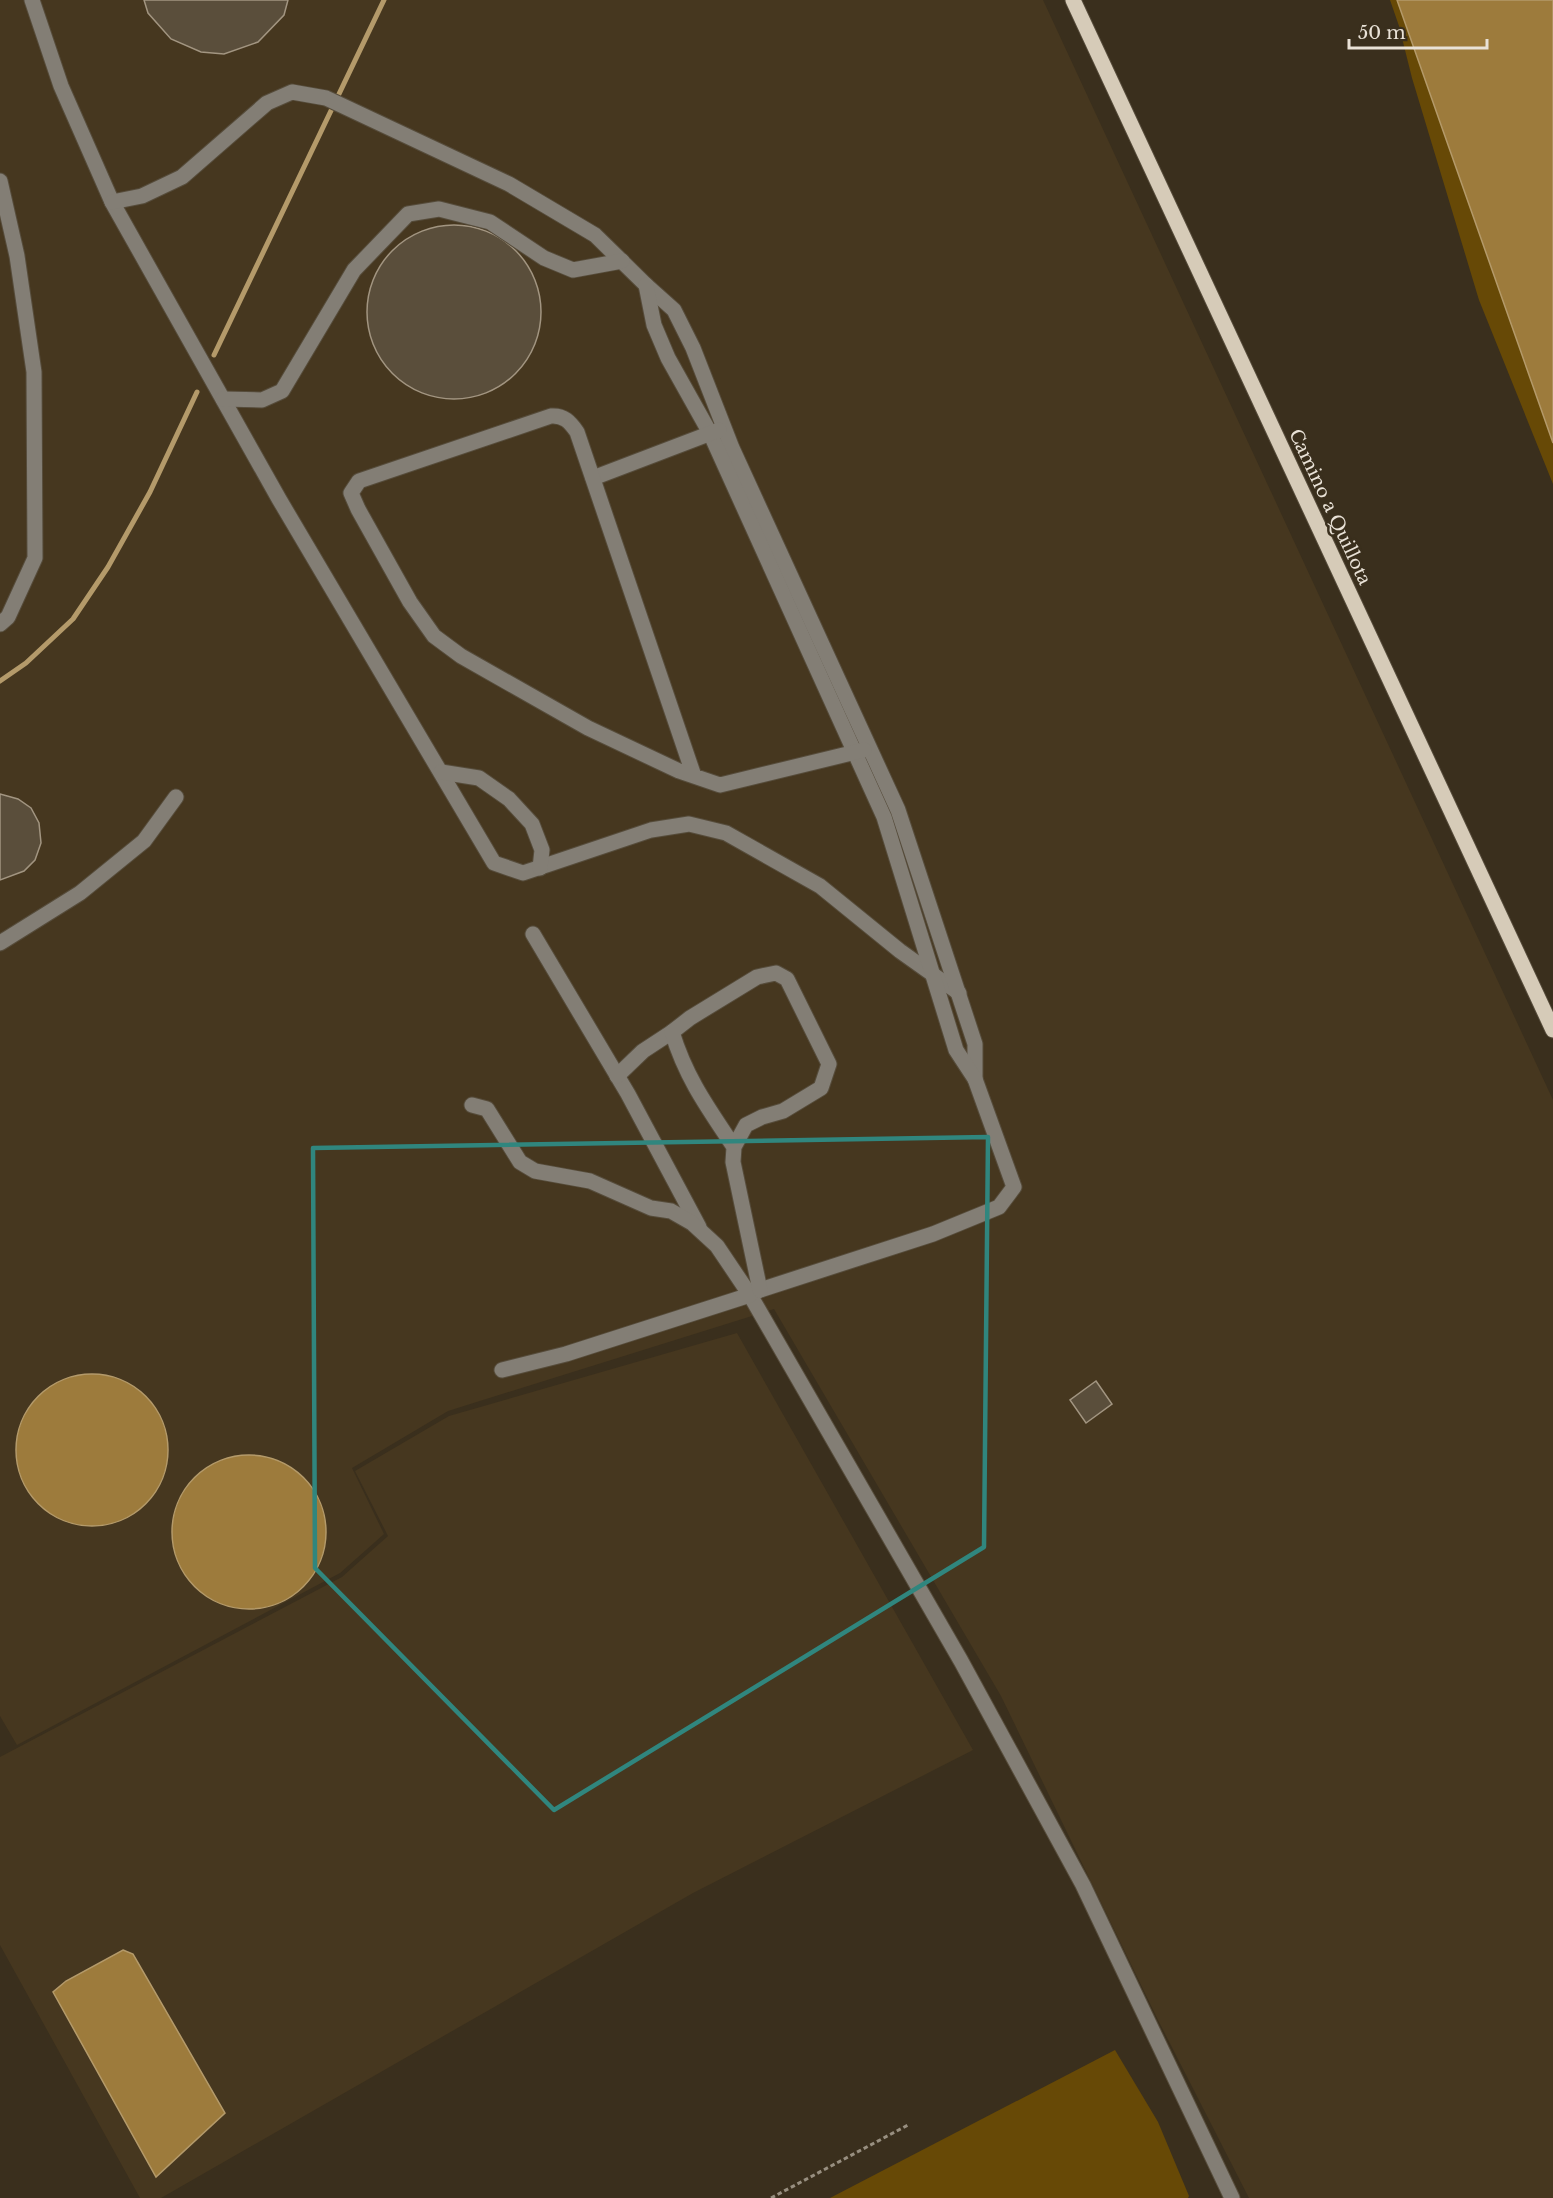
<svg xmlns="http://www.w3.org/2000/svg" width="1553" height="2198" viewBox="0 0 1553 2198" font-family="'Libre Baskerville',serif">
<rect width="100%" height="100%" fill="#3a2f1d"/>
<g fill="#46371f">
<polygon points="0,0 1043,0 1553,1100 1553,2198 1249,2198 1158,2020 1001,1696 774,1309 448,1411 352,1468 384,1534 340,1573 17,1745 0,1716"/>
<polygon points="737,1333 973,1750 693,1893 161,2198 140,2198 0,1945 0,1757 342,1577 388,1536 355,1471 449,1416"/>
</g>
<g fill="#674906">
<polygon points="1390,0 1553,0 1553,484 1479,300 1412,78 1399,26"/>
<polygon points="1115,2050 1158,2122 1189,2196 1188,2198 830,2198"/>
</g>
<g fill="#9d7b3c" stroke="#b49a6a" stroke-width="1.5">
<polygon points="1397,0 1553,0 1553,443"/>
<circle cx="92" cy="1450" r="76"/>
<circle cx="249" cy="1532" r="77"/>
<polygon points="123,1950 133,1954 225,2113 156,2177 53,1992 66,1981"/>
</g>
<g fill="none" stroke-linecap="round" stroke-linejoin="round">
<g stroke="#b49a6a" stroke-width="5">
<polyline points="214,355 384,0"/>
<polyline points="0,681 26,663 73,619 108,567 150,492 197,392"/>
</g>
</g>
<g fill="#5a4e3b" stroke="#a29581" stroke-width="1.5">
<polygon points="144,0 288,0 284,15 258,42 224,54 201,52 171,39 148,13"/>
<circle cx="454" cy="312" r="87"/>
<polygon points="0,794 18,799 31,808 39,823 41,843 35,860 24,871 0,880"/>
<polygon points="1096,1381 1112,1404 1086,1423 1070,1400"/>
</g>
<g fill="none" stroke-linecap="round" stroke-linejoin="round">
<defs>
<g id="minor">
<polyline points="32,0 61,86 112,202 279,499 494,863 523,873 651,830 689,824 726,833 820,886 900,951 959,993"/>
<polyline points="0,181 17,256 34,372 35,558 8,617 0,624"/>
<polyline points="112,202 142,196 182,177 267,103 292,92 326,98 509,184 595,235 646,285 674,310 693,348 732,448 898,810 975,1044 975,1079"/>
<polyline points="646,285 654,325 668,358 710,433 884,817 956,1050 975,1079 1014,1187 999,1207 933,1234 760,1290 750,1295 961,1661 1083,1885 1232,2198"/>
<polyline points="223,399 262,400 282,391 354,270 408,214 439,209 490,222 544,258 573,270 622,261"/>
<polyline points="593,478 719,430"/>
<polyline points="441,772 479,778 509,799 532,824 542,850 540,868"/>
<path d="M694 776 577 432C570 422 564 415 551 416L359 481 351 493 358 509 410 602 434 636 461 656 588 728 679 771 720 785 864 750"/>
<polyline points="533,934 628,1094 699,1227"/>
<polyline points="0,943 80,893 144,841 176,797"/>
<polyline points="617,1076 643,1051 672,1032"/>
<polyline points="472,1105 487,1109 520,1162 535,1171 590,1181 651,1208 671,1211 692,1223 717,1246 750,1295 566,1354 502,1370"/>
<path d="M734 1147C708 1108 686 1078 672 1032L690 1018 757 977 776 973 787 979 829 1064 821 1088 783 1111 762 1117 746 1125 734 1147 733 1162 760 1290"/>
</g>
<polyline id="major" points="1073,0 1553,1030"/>
</defs>
<use href="#minor" stroke="#564c3b" stroke-width="17"/>
<use href="#major" stroke="#564c3b" stroke-width="17"/>
<polyline stroke="#988f80" stroke-width="3" stroke-dasharray="4.5 3" stroke-linecap="butt" points="771,2198 908,2125"/>
<use href="#minor" stroke="#837e75" stroke-width="15"/>
<use href="#major" stroke="#d6cbb8" stroke-width="15"/>
</g>
<path fill="none" stroke="#30867e" stroke-width="4.5" stroke-linejoin="round" d="M988 1137 984 1547 554 1810 315 1568 313 1148Z"/>
<g text-anchor="middle" stroke-width="5" stroke-linejoin="round" paint-order="stroke">
<g font-size="18" fill="#e9e2d7" stroke="#3a2f1d">
<text transform="translate(1330 507) rotate(65)" y="6">Camino a Quillota</text>
</g>
</g>
<path d="M1349 39v9h138v-9" fill="none" stroke="#e9e2d7" stroke-width="3"/>
<text x="1358" y="39" font-size="18" fill="#e9e2d7" stroke="#3a2f1d" stroke-width="4.5" paint-order="stroke">50 m</text>
</svg>
